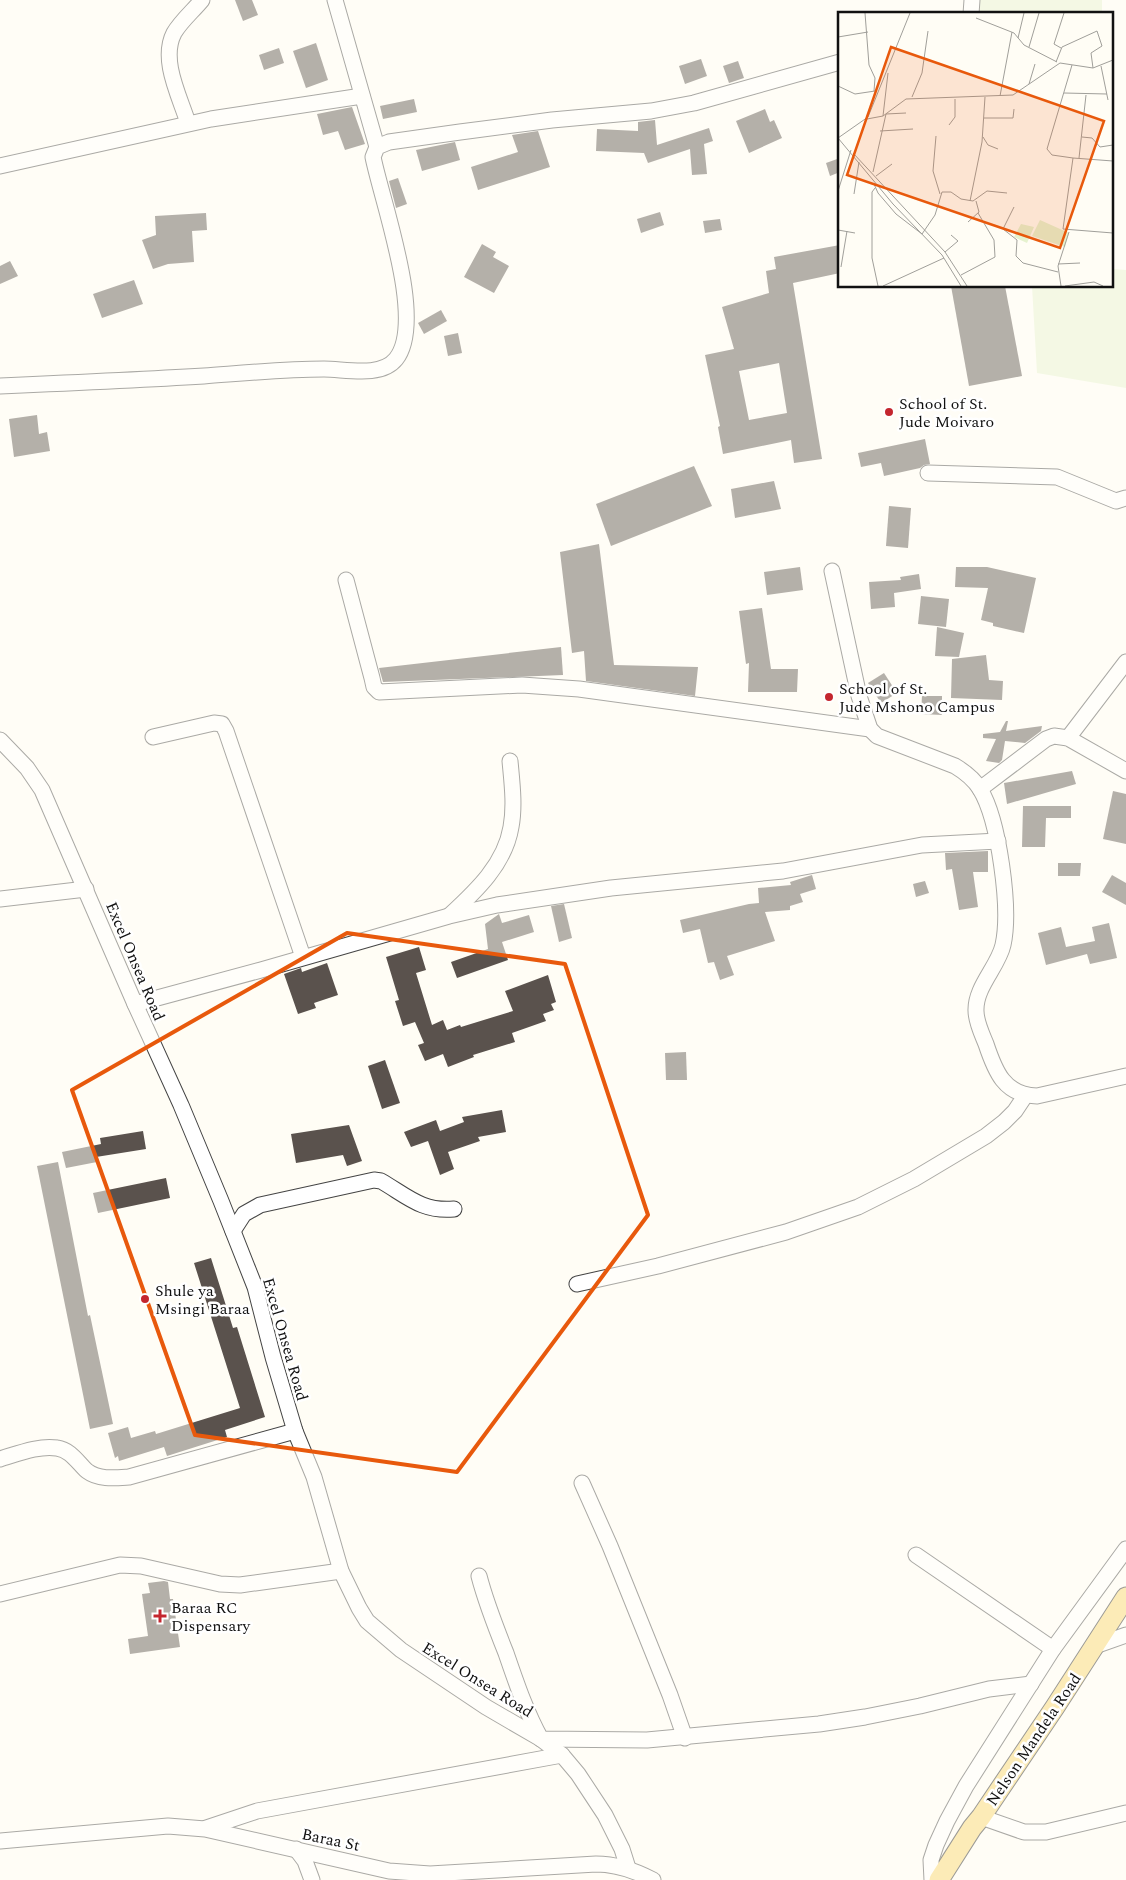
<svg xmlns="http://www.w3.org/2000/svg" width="1126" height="1880" viewBox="0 0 1126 1880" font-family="Spectral,serif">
<rect width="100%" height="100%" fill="#fffdf5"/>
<g fill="#e6f2cf">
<polygon points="975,0 1102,0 1102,14 974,14"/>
<polygon points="1112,269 1126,270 1126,388 1037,373 1032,286 1112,286"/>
</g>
<g fill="#5a524d" fill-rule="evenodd">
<polygon points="235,0 252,0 258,15 243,21"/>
<polygon points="316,43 328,80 306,88 293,51"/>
<polygon points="279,48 284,63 264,70 259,55"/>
<polygon points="701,59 707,76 685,84 679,66"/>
<polygon points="738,61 744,78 729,83 723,66"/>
<polygon points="414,99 417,112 383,119 380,106"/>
<polygon points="352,107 365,144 345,150 338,131 323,135 317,114"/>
<polygon points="765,109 770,122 774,120 782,138 749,153 736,121"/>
<polygon points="655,120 657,145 709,128 713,141 704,144 707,174 692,175 690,149 648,163 644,153 596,151 597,129 638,131 638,122"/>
<polygon points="538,131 550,167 478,190 471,167 518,152 512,135"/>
<polygon points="455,142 460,160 422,171 416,150"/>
<polygon points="840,158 840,172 830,176 826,163"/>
<polygon points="398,178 407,204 396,208 389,181"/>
<polygon points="660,212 664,225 641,233 637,219"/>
<polygon points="206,213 207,230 192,231 194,262 168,264 153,269 142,240 156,235 155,216"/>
<polygon points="720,219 722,230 705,233 703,221"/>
<polygon points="482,244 496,252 493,257 509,266 494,293 464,277"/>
<path d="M840 245V273L793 283 822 459 794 463 791 440 723 454 718 427 720 426 705 355 734 349 722 307 769 293 766 271 776 269 774 257ZM779 363 787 413 749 420 739 371Z"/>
<polygon points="10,261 18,276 0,284 0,266"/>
<polygon points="134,280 143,304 102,318 93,294"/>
<polygon points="951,286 1005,286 1022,376 969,386"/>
<polygon points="441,310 447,321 424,334 418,323"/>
<polygon points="458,333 462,353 448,356 444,336"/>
<polygon points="37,415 39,434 47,432 50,451 14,457 9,419"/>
<polygon points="925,439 930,464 924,465 920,468 884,476 881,463 861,467 858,453"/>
<polygon points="694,466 712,506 611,546 596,504"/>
<polygon points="774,481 781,509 735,518 731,489"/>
<polygon points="889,506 911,508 908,548 886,546"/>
<polygon points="599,544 614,665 698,667 695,696 586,681 584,651 572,653 560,552"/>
<polygon points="800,567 803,590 767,595 764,572"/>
<polygon points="956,567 987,567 1036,578 1024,633 993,626 993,623 981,620 988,588 955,587"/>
<polygon points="919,574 921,589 894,593 895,607 871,609 869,582 901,580 900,577"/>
<polygon points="921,596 949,599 946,627 918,624"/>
<polygon points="762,608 771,669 798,669 797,692 748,692 749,663 746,664 739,611"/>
<polygon points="937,627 964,633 959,657 935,656"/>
<polygon points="561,647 563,675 383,682 379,668"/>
<polygon points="986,655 989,680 1003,681 1002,700 951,698 952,659"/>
<polygon points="884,673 897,693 881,703 868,683"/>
<polygon points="922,696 942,696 942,715 921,714"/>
<polygon points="1006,721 1008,721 1006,731 1042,726 1041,731 1025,743 1005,741 1002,760 999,763 986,761 996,739 983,738 983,734 1000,732"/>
<polygon points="1072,771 1076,784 1007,804 1004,783"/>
<polygon points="1113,791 1126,794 1126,844 1103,839"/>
<polygon points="1023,806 1071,806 1071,818 1046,818 1045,847 1022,847"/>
<polygon points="988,851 988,872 973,872 978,907 959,910 952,869 946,870 945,853"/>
<polygon points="1058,863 1081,863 1080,876 1058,876"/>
<polygon points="812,875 816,889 800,894 803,902 790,906 790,910 765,912 775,941 727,956 734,975 720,980 714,962 708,963 700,929 683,933 680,920 749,904 759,903 758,888 791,885 790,882"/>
<polygon points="1112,875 1126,883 1126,905 1102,892"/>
<polygon points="925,881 929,893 916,897 913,884"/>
<polygon points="564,904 572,938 559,942 551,906"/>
<polygon points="499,914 502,923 529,915 534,932 502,942 508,960 457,978 451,962 488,949 485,924"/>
<polygon points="1109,923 1117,958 1090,964 1087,954 1046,965 1038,933 1061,927 1066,947 1095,941 1092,927"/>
<polygon points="419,947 426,970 416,973 432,1025 443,1020 447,1030 460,1025 461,1027 513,1011 505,991 548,975 556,1002 551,1004 554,1010 543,1014 546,1021 512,1033 515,1042 473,1055 474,1057 448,1067 443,1054 425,1061 418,1045 424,1043 415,1022 403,1026 395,1001 399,1000 386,957"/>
<polygon points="327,963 338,995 314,1003 316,1008 298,1014 284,974 301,968 302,972"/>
<polygon points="686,1052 687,1080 666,1080 665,1053"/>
<polygon points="385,1060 400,1103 382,1109 368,1066"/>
<polygon points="502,1110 506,1132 478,1137 480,1141 448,1152 454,1169 440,1175 428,1141 411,1147 404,1132 436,1120 440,1131 464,1122 462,1117"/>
<polygon points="349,1125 362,1161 347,1166 343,1155 296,1163 291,1134"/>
<polygon points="143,1131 146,1149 96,1157 97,1162 66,1168 62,1152 101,1144 100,1138"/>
<polygon points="58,1162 88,1316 90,1315 113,1424 90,1429 37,1166"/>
<polygon points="166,1178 170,1198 98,1213 93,1193"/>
<polygon points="211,1258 233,1328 237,1327 265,1417 225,1430 227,1437 167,1456 164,1447 119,1461 118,1456 115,1458 108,1433 128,1427 131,1438 155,1431 156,1434 240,1408 194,1263"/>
<polygon points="164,1581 168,1582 170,1599 173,1599 180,1647 130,1654 128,1639 148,1636 142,1594 150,1593 148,1583"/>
</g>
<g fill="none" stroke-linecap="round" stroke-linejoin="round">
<defs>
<g id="minor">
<polyline points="335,0 377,147"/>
<polyline points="971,14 972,0"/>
<path d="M188 123C180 97 160 60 174 33 181 21 193 11 202 0"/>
<polyline points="0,166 211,119 362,96"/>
<path d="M0 386C68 383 136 380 204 376 244 373 284 369 324 369 345 369 381 378 396 359 426 321 382 202 373 157L377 147 389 142 460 132 552 120 651 111 694 103 840 62"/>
<polyline points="928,473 1057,477 1116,501 1126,498"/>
<path d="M832 571 859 696 870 729 877 736 955 766C965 772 974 779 980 789 999 820 1011 909 1003 945 998 967 975 987 976 1011 976 1022 982 1034 986 1044 995 1071 1004 1095 1037 1096L1126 1076"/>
<polyline points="346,580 372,678 374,687 379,692 522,685 579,689 870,729"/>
<polyline points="153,737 214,723 222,724 226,731 303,957"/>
<polyline points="1068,738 1126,662"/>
<polyline points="0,740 27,768 42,790 135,1004 181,1105 221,1201 255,1287 273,1357 295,1431 314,1477 341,1571 359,1608 367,1621 401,1650 486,1707 541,1739 562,1755 578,1774 605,1815 622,1849 628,1868"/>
<polyline points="980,789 1046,739 1054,736 1068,738 1126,771"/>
<polyline points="0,899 86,889"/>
<path d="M450 915C476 891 505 864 511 827 515 806 512 783 510 761"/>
<polyline points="135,1004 261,970 449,916 497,905 611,888 783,871 922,845 998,841"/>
<path d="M233 1231 244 1214 260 1205 374 1180 381 1181C407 1196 422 1212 454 1209"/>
<polyline points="577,1284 658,1266 786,1232 858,1207 914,1179 986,1136 1004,1122 1015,1111 1025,1096"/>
<path d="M0 1459C17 1454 39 1445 57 1448 71 1450 78 1463 87 1471 99 1480 115 1478 129 1477L295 1431"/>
<polyline points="582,1483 610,1546 670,1695 685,1738"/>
<polyline points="916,1555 1053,1649"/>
<path d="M479 1576C486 1603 496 1628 506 1653 516 1682 526 1712 541 1739L647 1740 819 1724 865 1717 920 1706 989 1689 1031 1684"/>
<polyline points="0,1594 120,1565 141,1566 220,1584 240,1585 341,1571"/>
<polyline points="1095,1646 1126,1635"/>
<polyline points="981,1817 1024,1832 1046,1832 1126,1813"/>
<polyline points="206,1828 257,1811 562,1755"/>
<path d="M0 1841 168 1826 205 1829 389 1871 430 1874 596 1864C617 1864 634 1870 653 1880"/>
<polyline points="296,1849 305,1861 312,1880"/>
<polyline points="932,1880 931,1860 936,1845 947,1821 966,1786 1053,1649 1126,1549"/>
</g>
<polyline id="major" points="939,1880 972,1828 981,1817 1055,1707 1126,1597"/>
</defs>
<use href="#minor" stroke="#444" stroke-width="17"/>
<use href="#major" stroke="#222" stroke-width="21"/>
<use href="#minor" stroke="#fff" stroke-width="15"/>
<use href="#major" stroke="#f9d66b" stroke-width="19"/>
</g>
<path d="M0 0H1126V1880H0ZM347 933 565 964 648 1215 457 1472 195 1435 72 1090Z" fill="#fffdf5" fill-opacity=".55" fill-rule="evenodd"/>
<path fill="none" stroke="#e8590c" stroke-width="4" stroke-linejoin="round" d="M347 933 565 964 648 1215 457 1472 195 1435 72 1090Z"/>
<g fill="#c4262e" stroke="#fff" stroke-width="2">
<circle cx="889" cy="412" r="5"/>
<circle cx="829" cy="697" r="5"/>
<circle cx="145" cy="1299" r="5"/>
<path d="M157.5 1608.5h5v5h5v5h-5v5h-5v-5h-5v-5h5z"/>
</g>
<g text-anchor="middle" stroke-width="5" stroke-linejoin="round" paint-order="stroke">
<g font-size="16" fill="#111" stroke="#fff" text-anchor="start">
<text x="899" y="409">School of St.<tspan x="899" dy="18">Jude Moivaro</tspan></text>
<text x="839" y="694">School of St.<tspan x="839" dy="18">Jude Mshono Campus</tspan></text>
<text x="155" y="1296">Shule ya<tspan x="155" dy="18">Msingi Baraa</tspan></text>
<text x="171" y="1613">Baraa RC<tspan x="171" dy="18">Dispensary</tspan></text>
</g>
<g font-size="16" fill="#111" stroke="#fff">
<text transform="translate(136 961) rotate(67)" y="6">Excel Onsea Road</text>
<text transform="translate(286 1339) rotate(74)" y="6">Excel Onsea Road</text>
<text transform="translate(478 1679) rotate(32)" y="6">Excel Onsea Road</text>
<text transform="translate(1033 1739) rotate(-56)" y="6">Nelson Mandela Road</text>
<text transform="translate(331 1839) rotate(12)" y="6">Baraa St</text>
</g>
</g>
<g transform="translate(838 12)">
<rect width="275" height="275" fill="#fffdf5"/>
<path d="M202 208 231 221 227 235 194 224ZM183 212 196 215 189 231 176 225Z" fill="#e6f2cf"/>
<path fill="none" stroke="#a09f9a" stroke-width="1" d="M27 1 31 53 37 66 36 79M138 6 176 21 186 33 219 50M0 25 30 20M180 26 186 1M191 35 201 1M223 36 216 32 226 1M218 50 224 35 259 19 264 34 253 41 255 56M234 53 209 137 214 143 235 146 225 217 275 221M263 54 270 88M191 72 197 52M0 74 17 82 37 79M226 81 269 82M162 84 174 20M74 85 84 61 90 19M45 104 50 61M146 106H175L176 97M29 107 45 104 68 87 175 83 222 51 255 56 275 48M111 113 117 105V87M42 119 75 117M98 124 95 159 102 182M145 125 150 133 160 137M244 125 254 126 262 135 275 133M0 126 30 105 72 1M0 126 55 192 104 243 123 274M15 141 107 240 129 274M235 146 275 149M241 146 248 83M35 160 48 102 68 101M38 164 54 152M36 172 40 181 58 202 84 222 97 203 104 180H113L123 187 135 189 149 179 169 181M37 176 34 180V246L40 274M0 179 13 138M16 182 21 150M132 189 144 130 147 85M176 195 165 217 179 228 178 244 185 251 220 260M130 210 141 200 138 189M0 218 17 221M107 240 120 229 113 223M220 252 242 251M3 255 9 219M123 263 157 245 156 228 140 201M45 274 106 246M223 274 220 254 231 220M227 274 256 270 265 274"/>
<path fill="#e8590c" fill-opacity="0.15" stroke="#e8590c" stroke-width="2.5" d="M53 35 266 109 222 236 9 163Z"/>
<rect width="275" height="275" fill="none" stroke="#111" stroke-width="2.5"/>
</g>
</svg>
